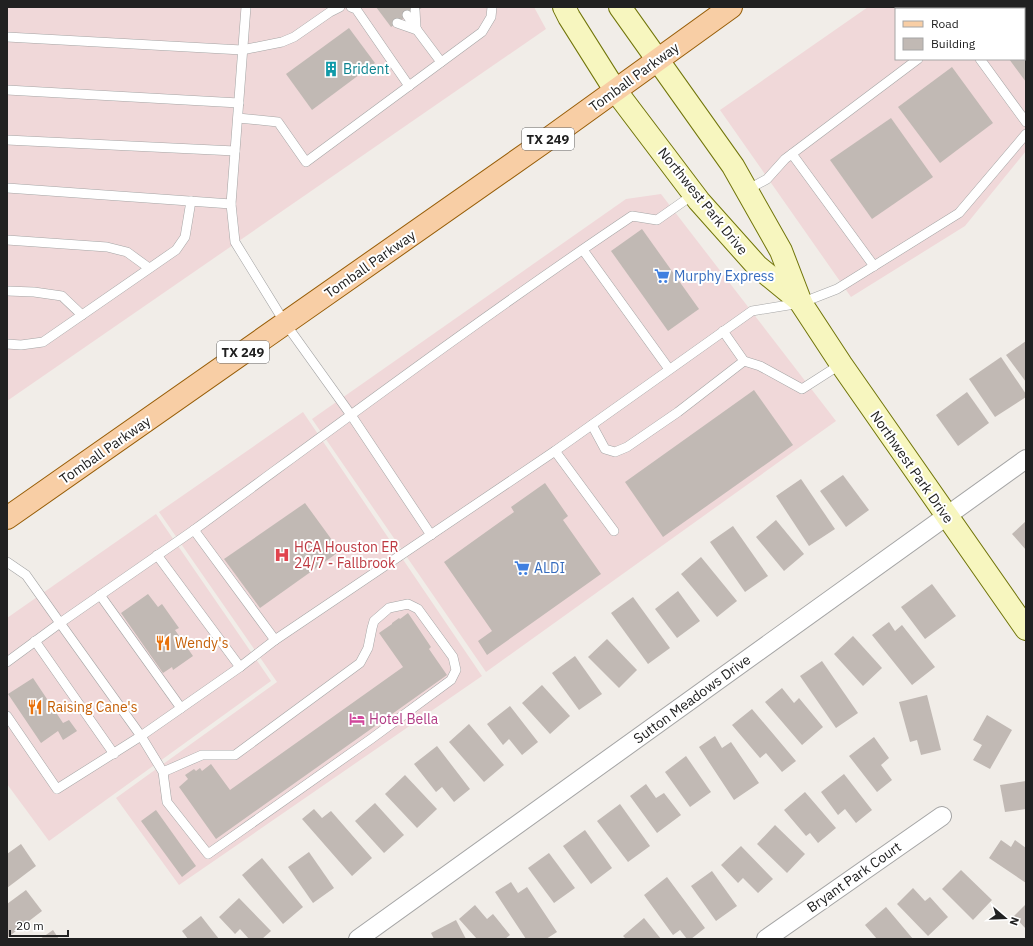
<svg xmlns="http://www.w3.org/2000/svg" width="1033" height="946" viewBox="0 0 1033 946" font-family="'IBM Plex Sans',sans-serif">
<rect width="100%" height="100%" fill="#f1ede8"/>
<g fill="#f0d8d9" fill-rule="evenodd">
<polygon points="7,7 534,7 546,29 7,401"/>
<path d="M868 7H1026V151L965 226 851 297 720 110ZM896 9H1024V59H896Z"/>
<polygon points="661,194 836,421 486,672 312,419 626,199"/>
<polygon points="303,412 482,676 179,885 116,798 277,682 159,512"/>
<polygon points="156,514 271,681 49,841 7,784 7,618"/>
</g>
<g fill="#c1b9b4">
<polygon points="376,7 423,7 420,9 418,8 391,27"/>
<polygon points="1026,7 1026,82 1009,59 1024,59 1024,9"/>
<polygon points="349,28 375,63 312,110 286,74"/>
<polygon points="952,67 993,123 940,163 898,107"/>
<polygon points="891,118 933,177 872,219 830,160"/>
<polygon points="642,229 699,309 668,331 611,251"/>
<polygon points="1026,341 1026,382 1006,355"/>
<polygon points="1001,357 1026,394 1026,397 995,417 969,379"/>
<polygon points="754,390 793,445 663,537 625,482"/>
<polygon points="967,392 989,423 958,446 936,415"/>
<polygon points="843,475 869,510 846,527 820,491"/>
<polygon points="801,479 835,529 809,546 776,496"/>
<polygon points="545,483 568,516 563,520 601,574 487,655 478,641 492,631 444,562 514,512 511,507"/>
<polygon points="305,503 340,551 260,608 224,559"/>
<polygon points="776,520 804,554 784,571 756,537"/>
<polygon points="1026,521 1026,550 1012,534"/>
<polygon points="733,526 768,576 745,592 710,542"/>
<polygon points="701,557 737,601 717,617 681,574"/>
<polygon points="932,584 956,616 925,639 901,607"/>
<polygon points="678,591 700,621 677,638 655,609"/>
<polygon points="148,594 158,607 162,604 179,628 175,630 193,656 173,670 172,667 163,673 121,613"/>
<polygon points="633,597 670,648 648,664 611,613"/>
<polygon points="408,613 431,647 429,649 447,675 216,839 179,787 188,779 185,775 194,769 196,771 200,768 202,771 211,764 230,790 403,667 379,633 392,624 392,623 399,618 400,619"/>
<polygon points="889,622 895,631 902,625 935,667 912,685 872,635"/>
<polygon points="853,636 882,668 863,686 834,654"/>
<polygon points="607,639 637,670 619,688 588,657"/>
<polygon points="575,656 602,694 579,710 552,673"/>
<polygon points="822,661 858,713 836,728 800,676"/>
<polygon points="33,678 63,723 69,720 77,731 63,740 58,731 41,743 8,694"/>
<polygon points="542,685 570,716 550,734 522,703"/>
<polygon points="782,688 794,703 799,698 823,727 802,745 765,702"/>
<polygon points="927,695 941,750 921,755 917,740 910,742 899,702"/>
<polygon points="510,706 538,742 522,755 509,739 503,745 487,724"/>
<polygon points="752,709 796,761 782,772 766,753 760,758 732,725"/>
<polygon points="987,715 1012,730 990,769 973,760 982,745 973,740"/>
<polygon points="469,724 504,765 484,782 449,742"/>
<polygon points="715,736 722,748 731,742 759,783 734,800 699,747"/>
<polygon points="874,737 889,758 881,765 892,780 877,792 849,756"/>
<polygon points="437,746 470,789 454,802 442,787 436,792 414,764"/>
<polygon points="686,756 711,792 690,807 665,772"/>
<polygon points="844,774 872,810 856,823 845,809 838,815 821,792"/>
<polygon points="405,775 437,809 417,828 385,794"/>
<polygon points="1026,781 1026,809 1005,812 1000,785"/>
<polygon points="646,784 656,798 664,793 681,815 657,833 630,796"/>
<polygon points="805,792 836,828 818,843 810,833 806,836 784,810"/>
<polygon points="375,803 404,835 384,853 355,821"/>
<polygon points="620,804 650,846 628,862 597,821"/>
<polygon points="314,809 322,818 331,811 372,858 352,876 302,819"/>
<polygon points="156,810 196,866 182,877 141,821"/>
<polygon points="775,825 805,854 787,873 757,844"/>
<polygon points="585,830 612,868 591,884 563,846"/>
<polygon points="1001,840 1011,847 1015,840 1026,848 1026,883 989,858"/>
<polygon points="21,844 36,866 7,888 7,854"/>
<polygon points="741,846 773,879 758,893 743,878 738,883 721,865"/>
<polygon points="309,852 334,888 313,903 288,867"/>
<polygon points="549,853 575,888 554,903 528,868"/>
<polygon points="262,858 303,907 283,924 242,875"/>
<polygon points="961,870 992,900 973,920 942,889"/>
<polygon points="712,871 737,906 716,921 691,886"/>
<polygon points="667,877 705,928 691,939 687,939 680,930 673,935 644,895"/>
<polygon points="511,882 518,893 527,887 557,932 546,939 526,939 495,892"/>
<polygon points="913,888 925,901 930,897 948,917 928,936 897,904"/>
<polygon points="26,890 42,911 7,938 7,904"/>
<polygon points="239,898 271,931 262,939 249,939 240,929 235,934 219,917"/>
<polygon points="1026,904 1026,929 1014,916"/>
<polygon points="475,905 487,919 493,914 510,935 505,939 477,939 459,919"/>
<polygon points="886,907 913,939 877,939 865,925"/>
<polygon points="201,916 219,939 188,939 182,931"/>
<polygon points="644,918 661,939 626,939 623,936"/>
<polygon points="456,920 466,939 434,939 431,933"/>
<polygon points="53,930 59,939 40,939"/>
</g>
<g fill="none" stroke-linecap="round" stroke-linejoin="round">
<defs>
<g id="lane">
<polyline points="246,7 231,204 235,242 285,323 351,415 431,535"/>
<polyline points="351,7 356,9 409,86"/>
<polyline points="943,7 944,9"/>
<polyline points="987,9 990,7"/>
<polyline points="415,10 416,28"/>
<polyline points="407,15 417,30 441,62"/>
<polyline points="397,23 417,30"/>
<polyline points="7,37 242,50 282,42 294,37 330,12 340,7"/>
<polyline points="980,59 1026,122"/>
<polyline points="7,90 239,103"/>
<polyline points="238,118 278,122 306,162 482,32 491,17 492,7"/>
<polyline points="7,140 235,151"/>
<polyline points="792,154 874,266"/>
<polyline points="7,188 231,204"/>
<polyline points="747,190 767,179 785,159 918,59"/>
<path d="M694 194 657 220 632 216C483 316 339 424 194 530L275 640 555 451 752 311 801 303 837 289 959 213 1026 134"/>
<polyline points="7,240 107,247 127,252 149,268"/>
<polyline points="583,250 669,369"/>
<polyline points="7,291 34,292 62,296 82,315"/>
<polyline points="723,331 744,361"/>
<polyline points="7,344 21,345 43,342 176,250 185,237 191,201"/>
<polyline points="592,425 605,449 615,452 627,447 678,412 744,361 760,366 802,389 841,364"/>
<polyline points="555,451 614,531"/>
<polyline points="157,555 240,667"/>
<polyline points="7,562 26,575 60,623 194,530"/>
<polyline points="100,595 181,708"/>
<polyline points="35,641 114,754"/>
<polyline points="7,662 60,623 141,736 163,772 167,802 208,854 371,739 451,680 456,670 453,657 418,609 408,604 389,608 374,621 372,628 368,648 360,663 235,755 202,755 163,772"/>
<polyline points="7,716 57,789 141,736 240,667 275,640"/>
</g>
<g id="street">
<polyline points="358,939 1026,459"/>
<polyline points="766,939 942,816"/>
</g>
<g id="secondary">
<polyline points="564,7 569,17 615,90 699,201 757,266 801,302"/>
<polyline points="620,7 733,166 781,251 801,303 841,364 1026,629"/>
</g>
<polyline id="primary" points="7,518 548,139 731,7"/>
</defs>
<use href="#lane" stroke="#a5a5a5" stroke-width="10"/>
<use href="#street" stroke="#a5a5a5" stroke-width="20"/>
<use href="#secondary" stroke="#71750a" stroke-width="24"/>
<use href="#primary" stroke="#975d07" stroke-width="24"/>
<use href="#lane" stroke="#fff" stroke-width="9"/>
<use href="#street" stroke="#fff" stroke-width="18"/>
<use href="#secondary" stroke="#f7f6bf" stroke-width="22"/>
<use href="#primary" stroke="#f8cea5" stroke-width="22"/>
</g>
<defs>
<symbol id="building-bare" viewBox="-9 -9 18 18"><path d="M-4-6H4V6H1V3H-1V6H-4ZM-2.5-4.3h1.7v1.8h-1.7ZM.8-4.3h1.7v1.8H.8ZM-2.5-1h1.7V.8h-1.7ZM.8-1h1.7V.8H.8Z" fill="#0f9aa8" stroke="#fff" stroke-width="2.5" paint-order="stroke"/></symbol>
<symbol id="supermarket-bare" viewBox="-9 -9 18 18"><path d="M-6-5.5h2.5l.6 2H6L4.5 2H-2.5L-4.4-4H-6ZM-1.5 3.2a1.3 1.3 0 1 0 .1 0ZM3 3.2a1.3 1.3 0 1 0 .1 0Z" fill="#3f7fe0" stroke="#fff" stroke-width="2.5" paint-order="stroke"/></symbol>
<symbol id="hospital-bare" viewBox="-9 -9 18 18"><path d="M-5-5h3v3.5h4V-5h3V5h-3V1.5h-4V5h-3Z" fill="#e0444e" stroke="#fff" stroke-width="2.5" paint-order="stroke"/></symbol>
<symbol id="restaurant-bare" viewBox="-9 -9 18 18"><path d="M-5-6h1v4h1v-4h1v4h1v-4h1v5L-1.5 .5V6h-2V.5L-5-1ZM5-6V6H3V1.5H1.5Q1.5-4 5-6Z" fill="#e8710a" stroke="#fff" stroke-width="2.5" paint-order="stroke"/></symbol>
<symbol id="hotel-bare" viewBox="-9 -9 18 18"><path d="M-6-4.5h1.5V1H6V5H4.5V3h-9V5H-6ZM-4 0a1.8 1.8 0 1 1 3.6 0ZM.5 0V-2.5h3Q6-2.5 6 0Z" fill="#d1479c" stroke="#fff" stroke-width="2.5" paint-order="stroke"/></symbol>
</defs>
<g fill-rule="evenodd">
<use href="#building-bare" x="320" y="58" width="22" height="22"/>
<use href="#supermarket-bare" x="651" y="265" width="22" height="22"/>
<use href="#hospital-bare" x="271" y="544" width="22" height="22"/>
<use href="#supermarket-bare" x="511" y="557" width="22" height="22"/>
<use href="#restaurant-bare" x="152" y="632" width="22" height="22"/>
<use href="#restaurant-bare" x="24" y="696" width="22" height="22"/>
<use href="#hotel-bare" x="346" y="708" width="22" height="22"/>
</g>
<g text-anchor="middle" stroke-width="4" stroke-linejoin="round" paint-order="stroke">
<g fill="#fff" stroke="#646464" stroke-width="1">
<rect x="522" y="128" width="52" height="22" rx="3"/>
<rect x="217" y="341" width="52" height="22" rx="3"/>
</g>
<g font-size="13" font-weight="bold" fill="#212121">
<text x="548" y="144">TX 249</text>
<text x="243" y="357">TX 249</text>
</g>
<g font-size="14" fill="#0d838f" stroke="#fff" text-anchor="start">
<text x="343" y="74">Brident</text>
</g>
<g font-size="14" fill="#212121" stroke="#fff">
<text transform="translate(634 77) rotate(-36)" y="5">Tomball Parkway</text>
<text transform="translate(703 201) rotate(51)" y="5">Northwest Park Drive</text>
<text transform="translate(370 264) rotate(-35)" y="5">Tomball Parkway</text>
<text transform="translate(105 450) rotate(-35)" y="5">Tomball Parkway</text>
<text transform="translate(912 467) rotate(55)" y="5">Northwest Park Drive</text>
<text transform="translate(692 699) rotate(-36)" y="5">Sutton Meadows Drive</text>
<text transform="translate(854 877) rotate(-35)" y="5">Bryant Park Court</text>
</g>
<g font-size="14" fill="#366cbe" stroke="#fff" text-anchor="start">
<text x="674" y="281">Murphy Express</text>
<text x="534" y="573">ALDI</text>
</g>
<g font-size="14" fill="#be3a42" stroke="#fff" text-anchor="start">
<text x="294" y="552">HCA Houston ER<tspan x="294" dy="16">24/7 - Fallbrook</tspan></text>
</g>
<g font-size="14" fill="#c56008" stroke="#fff" text-anchor="start">
<text x="175" y="648">Wendy's</text>
<text x="47" y="712">Raising Cane's</text>
</g>
<g font-size="14" fill="#b23c85" stroke="#fff" text-anchor="start">
<text x="369" y="724">Hotel Bella</text>
</g>
</g>
<rect width="1033" height="946" fill="none" stroke="#212121" stroke-width="16"/>
<rect x="895" y="8" width="130" height="52" fill="#ffffff" stroke="#a6a6a6"/>
<rect x="903" y="21" width="20" height="6" fill="#f8cea5" stroke="#a6a6a6"/>
<text x="931" y="28" font-size="12" fill="#212121">Road</text>
<rect x="903" y="38" width="20" height="12" fill="#c1b9b4" stroke="#a6a6a6"/>
<text x="931" y="48" font-size="12" fill="#212121">Building</text>
<g transform="translate(1005 918) rotate(109)" stroke="#ffffff" stroke-width="3" paint-order="stroke">
<path d="M0-3L7 15L0 10L-7 15Z" fill="#212121"/>
<text y="-6" font-size="11" font-weight="bold" text-anchor="middle" fill="#212121">N</text>
</g>
<path d="M10 930v6h58v-6" fill="none" stroke="#212121" stroke-width="2"/>
<text x="16" y="930" font-size="12" fill="#212121" stroke="#ffffff" stroke-width="3" paint-order="stroke">20 m</text>
</svg>
